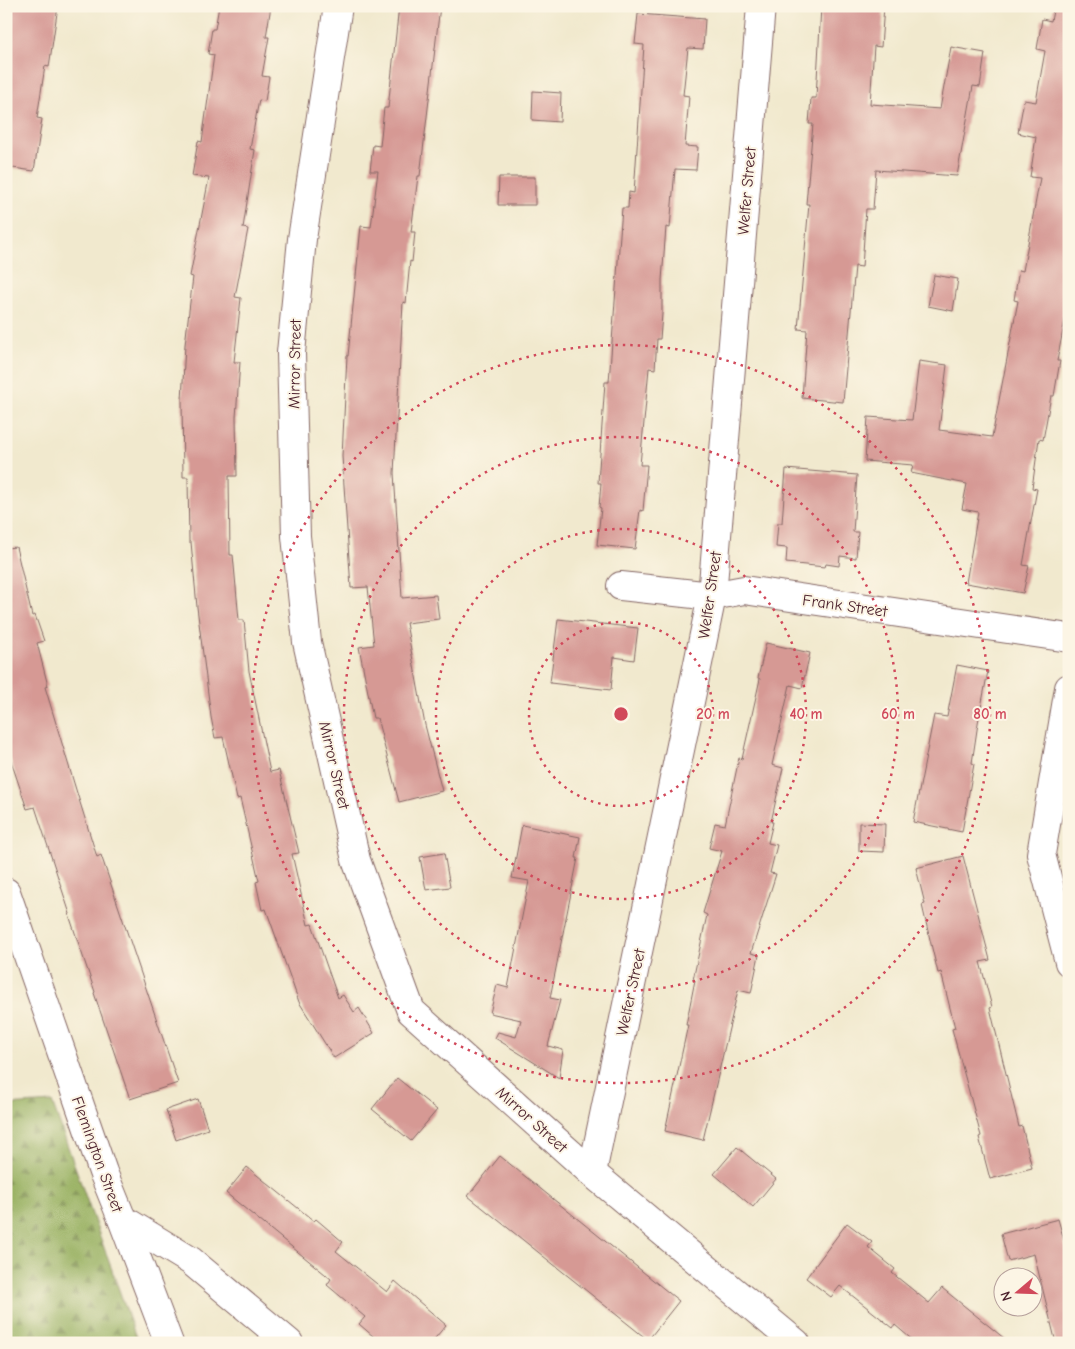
<svg xmlns="http://www.w3.org/2000/svg" width="1075" height="1349" viewBox="0 0 1075 1349" font-family="'Comic Neue',sans-serif">
<defs>
<pattern id="forest-firs" width="22" height="20" patternUnits="userSpaceOnUse" patternTransform="scale(1.25)"><rect width="22" height="20" fill="#97b060"/><path d="M5 1l3.5 6h-7zM16 11l3.5 6h-7z" fill="#7d8f4f"/></pattern>
</defs>
<rect width="100%" height="100%" fill="#fcf5e5"/>
<filter id="ink" filterUnits="userSpaceOnUse"><feTurbulence type="fractalNoise" baseFrequency=".02" numOctaves="2"/><feDisplacementMap in="SourceGraphic" scale="10" xChannelSelector="R" yChannelSelector="G"/><feConvolveMatrix kernelMatrix="1 2 1 2 8 2 1 2 1" color-interpolation-filters="sRGB"/></filter>
<filter id="wash" filterUnits="userSpaceOnUse"><feTurbulence type="fractalNoise" baseFrequency=".0096" numOctaves="4" result="noise"/><feDisplacementMap in="SourceGraphic" scale="20" xChannelSelector="R" yChannelSelector="G"/><feGaussianBlur stdDeviation="1.12" result="paint"/><feColorMatrix in="noise" values="0 0 0 0 0 0 0 0 0 0 0 0 0 0 0 0 0 1.4 0 .05"/><feComposite in="paint" operator="in"/></filter>
<g filter="url(#wash)">
<rect width="100%" height="100%" fill="#f1e9ce"/>
<polygon fill="url(#forest-firs)" stroke="#706846" points="52,1102 138,1343 6,1343 6,1105"/>
<g id="blocks">
<g fill="#d69994">
<polygon points="6,6 58,6 49,67 45,66 37,118 42,119 34,171 6,167"/>
<polygon points="219,6 271,6 266,37 269,37 262,76 269,77 265,101 259,100 250,149 255,150 243,228 248,229 235,297 241,298 234,362 240,362 236,417 237,476 229,476 230,555 233,555 239,620 244,620 249,671 270,772 279,770 299,853 292,854 308,925 312,924 338,998 343,995 354,1012 359,1008 374,1033 334,1058 299,1002 266,909 262,910 256,882 259,881 240,798 237,799 223,737 215,738 211,717 197,607 191,542 189,542 188,477 183,477 182,400 185,345 193,277 190,276 209,178 192,176 198,141 202,142 214,55 208,54 212,29 215,29"/>
<polygon points="399,6 440,6 420,176 418,176 411,232 415,232 412,262 410,261 406,303 403,302 394,473 402,598 436,595 439,619 406,623 425,725 442,791 399,802 377,718 373,718 359,647 374,645 368,587 351,588 342,456 347,356 348,356 361,226 371,227 378,171 370,171 373,145 380,146 384,108 388,108"/>
<polygon points="821,6 884,6 881,47 874,46 870,104 940,109 951,47 985,53 980,87 973,86 957,176 876,170 873,209 866,209 862,267 855,266 843,402 802,398 807,330 798,329 809,204 806,204 813,124 809,124 811,98 816,98"/>
<polygon points="1054,6 1069,6 1069,299 1057,361 1060,361 1054,396 1051,396 1043,440 1039,439 1032,488 1037,489 1023,565 1029,566 1023,593 966,583 978,512 962,509 967,484 911,473 913,465 865,461 868,417 912,420 919,361 947,365 939,430 992,437 1018,301 1014,300 1019,270 1023,271 1040,178 1030,177 1036,137 1018,133 1024,100 1036,102 1045,51 1037,49 1042,19 1051,21"/>
<polygon points="638,14 705,19 703,49 688,48 683,95 689,96 685,146 698,147 696,170 675,169 670,228 666,227 662,280 662,314 660,339 657,339 655,369 649,368 640,465 647,465 643,511 640,510 635,549 597,545 601,508 599,507 601,483 598,483 605,382 609,382 622,208 628,208 629,192 634,193 644,45 635,44"/>
<polygon points="533,91 561,93 560,122 532,120"/>
<polygon points="499,177 535,177 535,205 498,205"/>
<polygon points="934,275 958,279 953,311 928,306"/>
<polygon points="786,469 857,475 853,532 858,532 856,558 840,556 839,566 826,564 825,567 786,563 787,548 776,547 778,523 782,523"/>
<polygon points="16,547 32,616 35,615 44,641 37,643 48,686 45,687 77,793 97,857 101,855 178,1083 130,1099 94,993 95,992 69,915 70,914 35,807 27,809 6,746 6,548"/>
<polygon points="558,619 638,628 634,660 614,657 611,690 550,683"/>
<polygon points="766,643 810,653 802,688 790,685 772,765 783,768 771,822 773,822 768,843 777,845 770,873 776,874 751,953 759,955 751,993 738,990 703,1140 665,1131 688,1025 686,1025 695,980 693,980 707,915 703,913 722,851 709,848 715,823 725,825 739,758 742,759 760,679 758,678"/>
<polygon points="957,665 988,671 978,723 972,763 974,764 962,832 913,822 934,715 947,717"/>
<polygon points="859,823 885,824 884,852 859,851"/>
<polygon points="522,825 580,837 576,858 578,858 550,998 560,1000 548,1046 563,1050 559,1078 495,1038 498,1032 516,1037 521,1020 490,1013 497,985 508,988 529,881 512,878"/>
<polygon points="444,853 450,887 426,890 420,857"/>
<polygon points="963,856 990,960 980,962 992,1007 990,1008 1019,1127 1022,1126 1032,1168 990,1179 979,1137 981,1136 952,1029 955,1028 941,972 938,973 931,944 922,905 925,904 916,868"/>
<polygon points="397,1078 437,1110 411,1141 372,1109"/>
<polygon points="198,1099 208,1129 176,1140 166,1110"/>
<polygon points="737,1147 776,1179 753,1207 714,1174"/>
<polygon points="500,1156 679,1301 648,1340 468,1196"/>
<polygon points="247,1167 314,1221 316,1219 343,1242 336,1251 387,1292 395,1281 446,1325 431,1343 381,1343 359,1324 365,1317 327,1285 331,1279 226,1193"/>
<polygon points="1058,1219 1069,1258 1069,1343 1056,1343 1034,1254 1008,1261 1001,1234"/>
<polygon points="847,1223 872,1242 868,1247 895,1269 892,1273 929,1303 942,1288 1010,1343 916,1343 895,1325 893,1328 840,1286 831,1297 806,1278"/>
</g>
</g>
</g>
<g filter="url(#ink)">
<use href="#blocks" fill-opacity="0" stroke="#846664" stroke-width="1"/>
<g fill="none" stroke-linecap="round" stroke-linejoin="round">
<defs>
<g id="minor">
<polyline points="338,6 302,239 291,353 296,536 307,642 356,860 411,1011 592,1173 796,1343"/>
<polyline points="621,586 712,596 744,590 1069,638"/>
<polyline points="1069,688 1041,854 1069,962"/>
<polyline points="6,892 103,1172 122,1219 191,1261 289,1343"/>
<polyline points="592,1173 712,596 761,6"/>
<polyline points="122,1219 169,1343"/>
</g>
</defs>
<use href="#minor" stroke="#846664" stroke-width="30"/>
<use href="#minor" stroke="#fff" stroke-width="28"/>
</g>
</g>
<g fill="none" stroke="#d1495b" stroke-width="2.5" stroke-dasharray="2.5 5">
<circle cx="621" cy="714" r="92"/>
<circle cx="621" cy="714" r="185"/>
<circle cx="621" cy="714" r="277"/>
<circle cx="621" cy="714" r="369"/>
</g>
<g text-anchor="middle" stroke-width="4" stroke-linejoin="round" paint-order="stroke">
<g font-size="16" fill="#4a1f2b" stroke="#fcf5e5">
<text transform="translate(746 191) rotate(-85)" y="6">Welfer Street</text>
<text transform="translate(294 364) rotate(-89)" y="6">Mirror Street</text>
<text transform="translate(709 595) rotate(-82)" y="6">Welfer Street</text>
<text transform="translate(845 605) rotate(8)" y="6">Frank Street</text>
<text transform="translate(335 765) rotate(77)" y="6">Mirror Street</text>
<text transform="translate(630 992) rotate(-78)" y="6">Welfer Street</text>
<text transform="translate(532 1119) rotate(42)" y="6">Mirror Street</text>
<text transform="translate(98 1154) rotate(70)" y="6">Flemington Street</text>
</g>
</g>
<circle cx="621" cy="714" r="8" fill="#d1495b" stroke="#fcf5e5" stroke-width="2.5"/>
<g font-size="15" text-anchor="middle" font-weight="bold" fill="#d1495b" stroke="#fcf5e5" stroke-width="4" stroke-linejoin="round" paint-order="stroke">
<text x="713" y="719">20 m</text>
<text x="806" y="719">40 m</text>
<text x="898" y="719">60 m</text>
<text x="990" y="719">80 m</text>
</g>
<rect width="1075" height="1349" fill="none" stroke="#fcf5e5" stroke-width="25"/>
<g transform="translate(1018 1292) rotate(251)"><circle r="24" fill="#fcf5e5" stroke="#b59f9b"/>
<path d="M0-4L9 19L0 12L-9 19Z" fill="#d1495b"/>
<text y="-8" font-size="14" font-weight="bold" text-anchor="middle" fill="#4a1f2b">N</text>
</g>
</svg>
